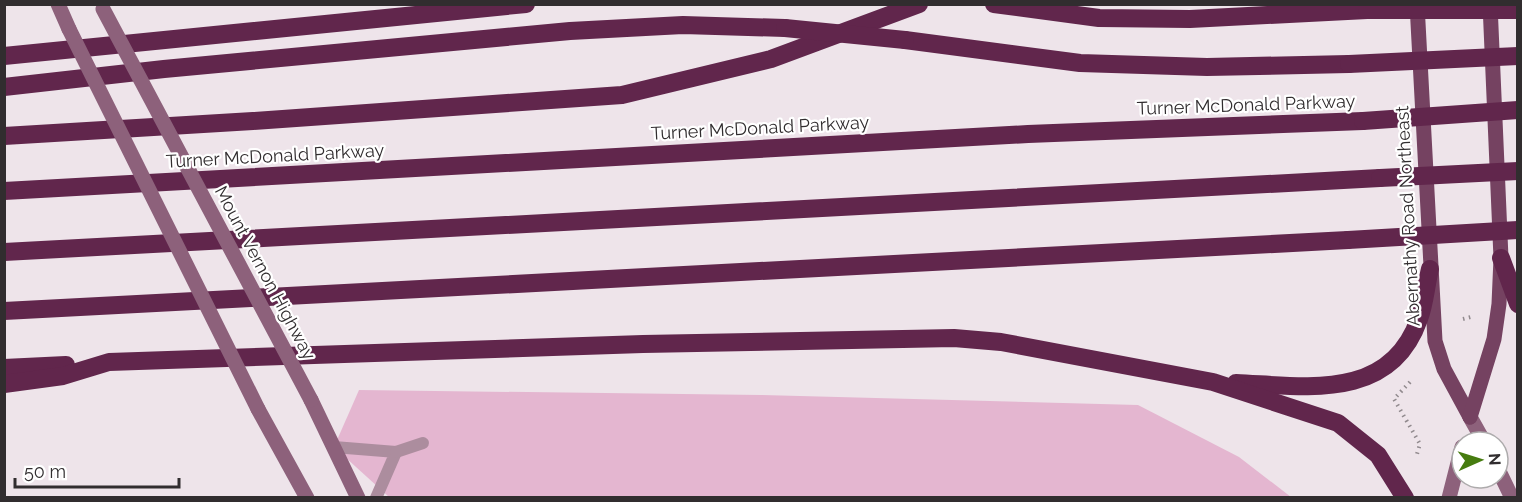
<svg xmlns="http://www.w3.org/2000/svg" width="1522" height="502" viewBox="0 0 1522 502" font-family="Raleway,sans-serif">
<rect width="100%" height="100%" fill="#eee4ea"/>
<polygon fill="#e4b6d0" points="359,390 761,395 1138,405 1239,457 1291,497 389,497 334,447"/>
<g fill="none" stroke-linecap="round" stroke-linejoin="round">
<g stroke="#918a8e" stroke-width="4" stroke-dasharray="1.5 4.5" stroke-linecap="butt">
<polyline points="1463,319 1471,317"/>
<polyline points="1410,382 1394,399 1420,444 1417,454"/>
</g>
<g stroke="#ac8d9e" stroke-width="12">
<polyline points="334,447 396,452 376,498"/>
<polyline points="396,452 423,443"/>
</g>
<g stroke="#8d617b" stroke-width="15">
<polyline points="58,4 69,29"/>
<polyline points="311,400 358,498"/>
<polyline points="258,409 307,498"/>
<polyline points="1470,417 1484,442"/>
<polyline points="1498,469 1512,498"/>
<polyline points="1449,498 1462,447"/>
</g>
<g stroke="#754261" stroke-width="15">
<polyline points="1417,4 1435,341 1444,369 1470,417"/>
<polyline points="1470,417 1494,339 1499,304 1501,258 1490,4"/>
</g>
<g stroke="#61264c" stroke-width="18">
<polyline points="994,4 1099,18 1190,19 1367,10"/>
<polyline points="905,40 1080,63 1207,67 1349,64"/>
<polyline points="4,56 526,4"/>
<polyline points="4,87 164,69 570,31 683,25 785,28"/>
<polyline points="4,136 253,121 622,95 771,59 919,4"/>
<polyline points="4,191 1028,134 1363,121"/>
<polyline points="4,252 1380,178"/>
<polyline points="1501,258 1518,304"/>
<polyline points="4,311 1348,240"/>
<polyline points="4,368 66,365"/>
<path d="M1236 383C1305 386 1390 402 1419 319 1425 303 1426 285 1430 269"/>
<polyline points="4,384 63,376 109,362 643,344 954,338 1001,342 1213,382 1338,423 1378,455 1405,498"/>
</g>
<g stroke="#8d617b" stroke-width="15">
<polyline points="103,9 311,400"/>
<polyline points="69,29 258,409"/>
</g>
<g stroke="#61264c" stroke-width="18">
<polyline points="1367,10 1518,10"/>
<polyline points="785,28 905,40"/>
<polyline points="1349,64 1518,56"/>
<polyline points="1363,121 1518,110"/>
<polyline points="1380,178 1518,171"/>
<polyline points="1348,240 1518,230"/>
</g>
</g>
<g text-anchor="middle" stroke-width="4.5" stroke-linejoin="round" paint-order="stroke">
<g font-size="18" fill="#312d2f" stroke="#fff">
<text transform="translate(1246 105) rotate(-2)" y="6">Turner McDonald Parkway</text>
<text transform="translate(760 128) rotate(-3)" y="6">Turner McDonald Parkway</text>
<text transform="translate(275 156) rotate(-3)" y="6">Turner McDonald Parkway</text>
<text transform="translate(1408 216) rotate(-93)" y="6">Abernathy Road Northeast</text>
<text transform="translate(265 273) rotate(62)" y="6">Mount Vernon Highway</text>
</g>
</g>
<rect width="1522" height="502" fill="none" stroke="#312d2f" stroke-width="12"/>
<g transform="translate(1480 460) rotate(87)"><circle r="28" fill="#ffffff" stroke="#adabac" stroke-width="1.5"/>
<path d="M0-4.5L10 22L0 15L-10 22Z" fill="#467c0f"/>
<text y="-9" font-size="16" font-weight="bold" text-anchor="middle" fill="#312d2f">N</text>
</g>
<path d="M15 478v9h164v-9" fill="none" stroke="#312d2f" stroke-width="3"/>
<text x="24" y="478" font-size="18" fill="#312d2f" stroke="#ffffff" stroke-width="4.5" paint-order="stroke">50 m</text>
</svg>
